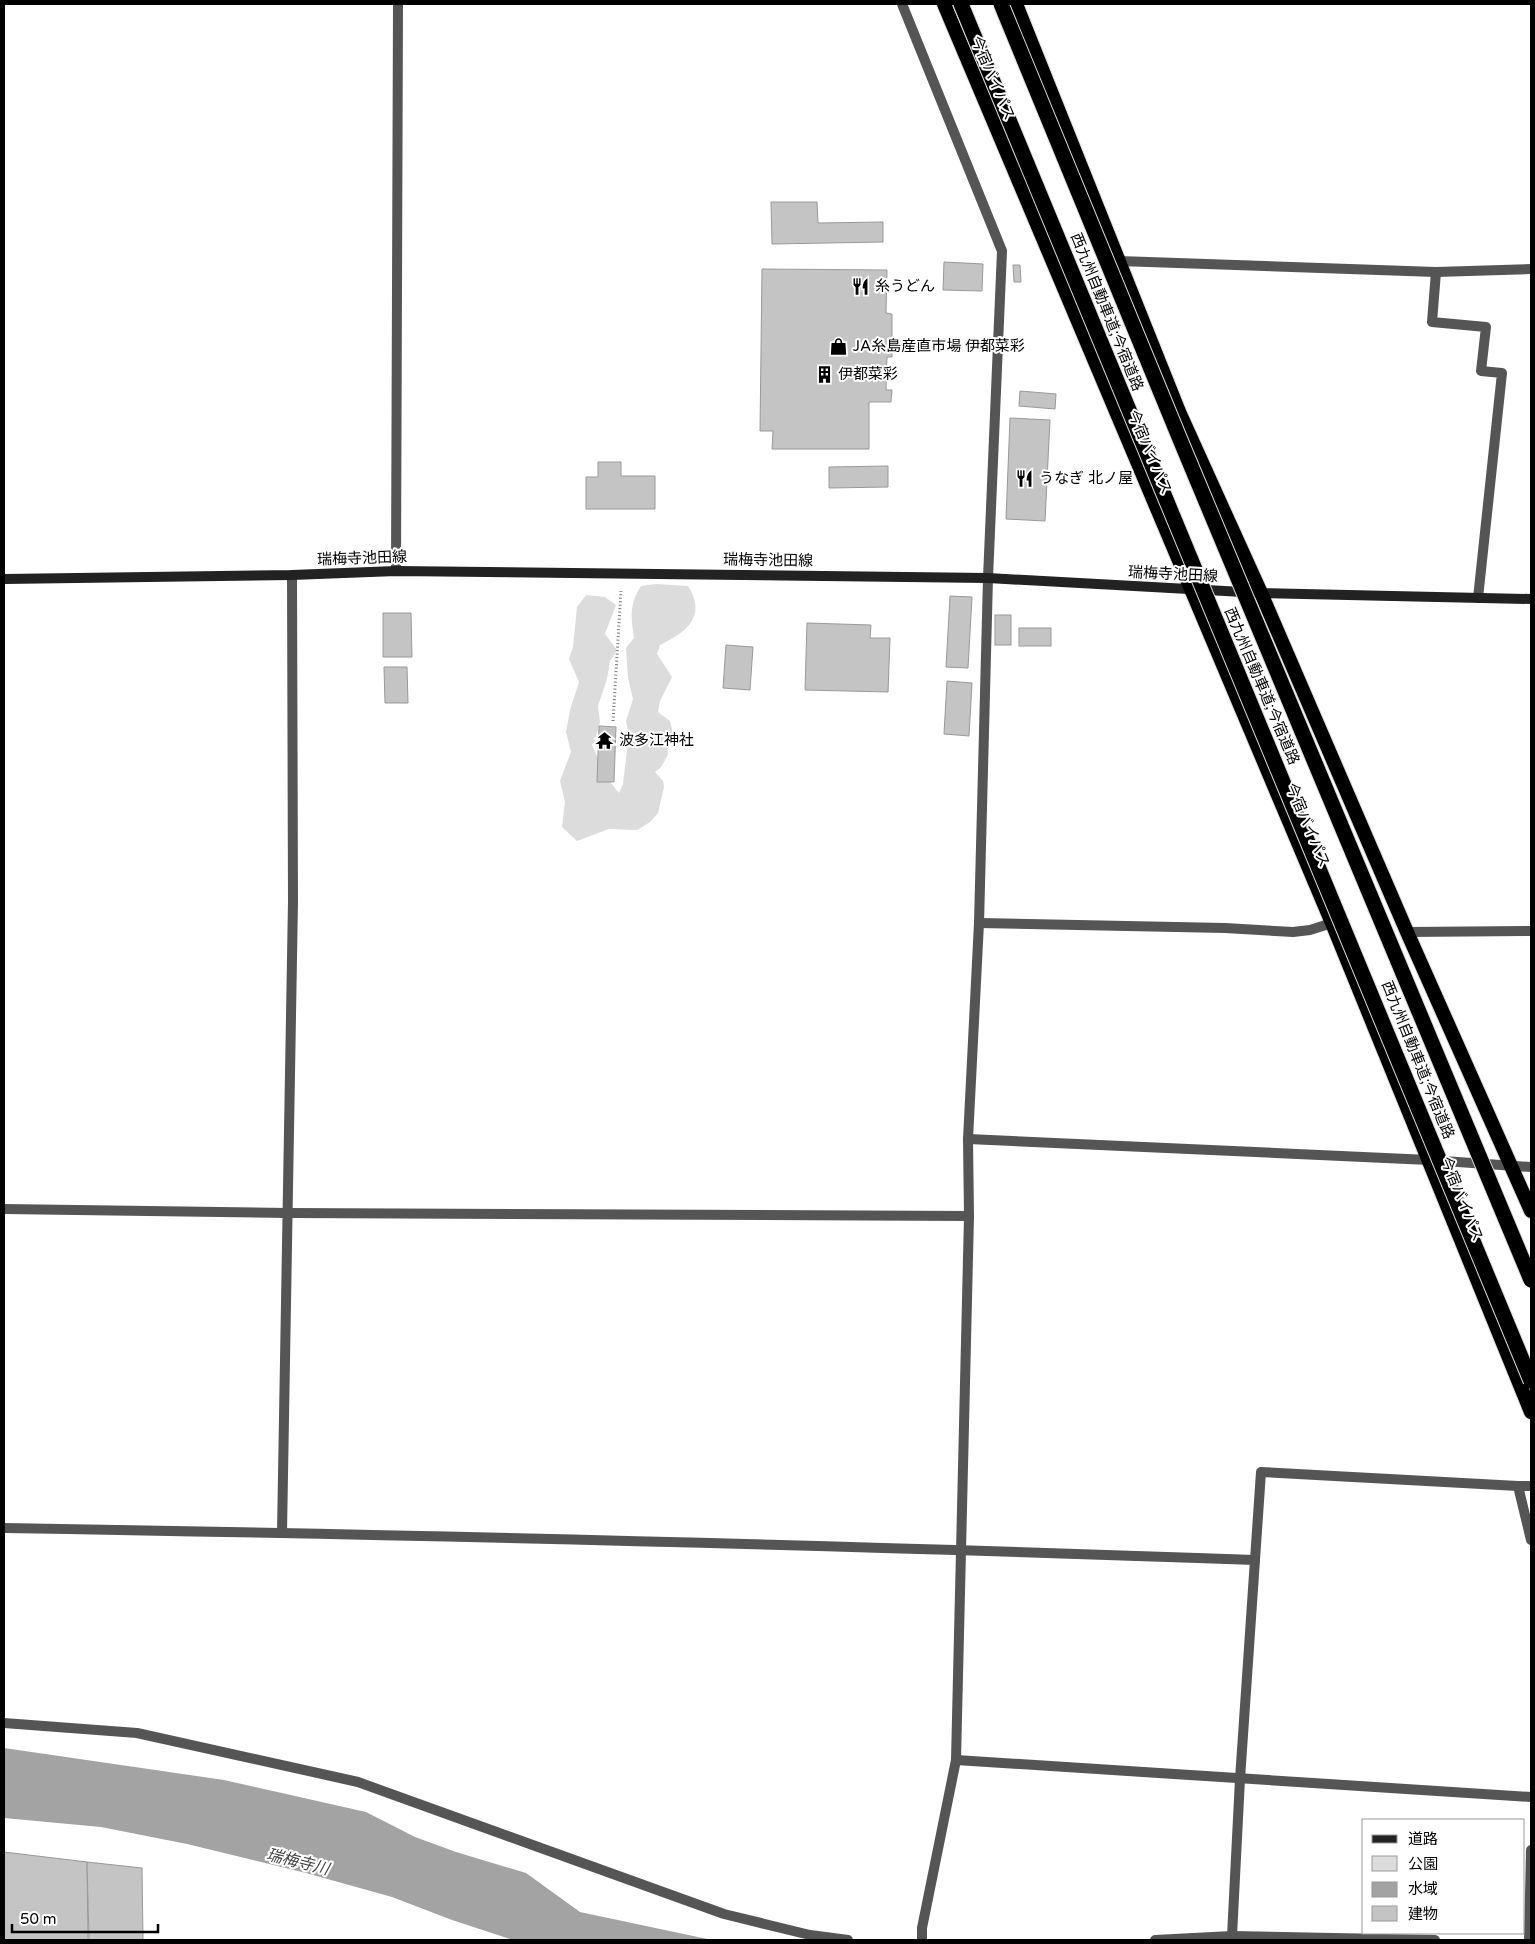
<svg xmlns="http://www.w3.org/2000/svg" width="1535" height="1944" viewBox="0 0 1535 1944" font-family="'Varela Round','Noto Sans JP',sans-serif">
<rect width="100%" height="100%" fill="#fff"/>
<path fill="#dcdcdc" d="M656 584 688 586C707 616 687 632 660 645L657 654 672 677 660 701 658 712 670 721 673 733 667 744 668 755 661 767 655 772 663 781 664 787 658 813 650 822 637 830 609 829 577 841 562 827 565 802 560 781 571 752 566 732 570 710 579 682 569 659 573 647 577 607 586 595 605 597 616 605 605 634 617 650 610 661 607 679 598 706 600 722 593 747 606 777 619 793 623 784 629 734 626 721 633 699 628 678 626 648 634 638C631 618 629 604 641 586Z"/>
<polygon fill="#a3a3a3" points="4,1748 224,1780 366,1812 415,1837 456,1852 526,1873 580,1912 712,1940 513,1940 452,1920 392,1897 306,1873 187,1844 101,1827 4,1818"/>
<g fill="#c4c4c4" stroke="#999">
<polygon points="771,202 817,202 818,223 883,222 883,242 772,244"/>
<polygon points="944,262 983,264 982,291 943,290"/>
<polygon points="1013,265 1020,265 1021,282 1014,282"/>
<polygon points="762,269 887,270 886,313 892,314 892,357 887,357 886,390 892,390 891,402 869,402 869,449 772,449 773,431 760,431"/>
<polygon points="1020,391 1056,394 1055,409 1019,406"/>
<polygon points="1010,418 1050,420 1045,521 1006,519"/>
<polygon points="598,462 621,462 621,476 655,476 655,509 586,509 586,477 598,477"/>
<polygon points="888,466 888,487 829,488 829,467"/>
<polygon points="950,596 972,597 968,668 946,667"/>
<polygon points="383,613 411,613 412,657 383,657"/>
<rect x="995" y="615" width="16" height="30"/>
<polygon points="807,623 871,625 870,638 890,638 888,692 805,690"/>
<rect x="1019" y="628" width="32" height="18"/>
<polygon points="726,645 753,647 750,690 723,688"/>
<polygon points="384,667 407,667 408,703 385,703"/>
<polygon points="947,681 972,683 969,736 944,734"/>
<polygon points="599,726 616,727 614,782 597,782"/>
<polygon points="4,1852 87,1862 88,1940 4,1940"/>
<polygon points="87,1862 142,1868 143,1940 89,1940"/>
</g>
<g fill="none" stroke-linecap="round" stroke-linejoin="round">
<defs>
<g id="trunk">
<polyline points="944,4 1332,923 1531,1412"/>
<polyline points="1016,4 1180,414 1261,593 1407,932 1531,1211"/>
</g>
</defs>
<use href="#trunk" stroke="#dbdbdb" stroke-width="16"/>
<polyline stroke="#777" stroke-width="3" stroke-dasharray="1 2.5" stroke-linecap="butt" points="613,721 621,591"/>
<g stroke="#555" stroke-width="10">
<polyline points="902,4 1002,251 988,578 979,923 968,1139 969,1216 956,1760 922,1928 922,1940"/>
<polyline points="1119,261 1436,272 1531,269"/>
<polyline points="1436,272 1432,322 1486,327 1481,371 1502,373 1478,598"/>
<polyline points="396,571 398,4"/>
<polyline points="979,923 1225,928 1293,932 1310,930 1332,923"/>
<polyline points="1407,932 1531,931"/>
<polyline points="968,1139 1429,1160 1531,1167"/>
<polyline points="4,1209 288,1213 969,1216"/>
<polyline points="1531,1486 1518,1486 1531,1540"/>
<path d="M4 1528C421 1535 838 1545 1255 1560"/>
<polyline points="282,1533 293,901 292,575"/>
<polyline points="4,1723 137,1733 358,1782 724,1914 810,1935 848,1940"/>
<polyline points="956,1760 1531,1797"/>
<polyline points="1232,1936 1240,1779 1261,1472 1518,1486"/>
<polyline points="1155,1940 1232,1936 1435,1940"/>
<polyline points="1529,1940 1531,1850"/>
</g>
<polyline stroke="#222" stroke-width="10" points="4,579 292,575 396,571 988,578 1261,593 1531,599"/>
<use href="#trunk" stroke="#000" stroke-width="14"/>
<defs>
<g id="motorway-bridge">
<polyline points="961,4 1531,1381"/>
<polyline points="1001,4 1181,442 1531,1280"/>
</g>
</defs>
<use href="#motorway-bridge" stroke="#dbdbdb" stroke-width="17" stroke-linecap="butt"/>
<use href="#motorway-bridge" stroke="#000" stroke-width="15"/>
</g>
<defs>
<symbol id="restaurant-bare" viewBox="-9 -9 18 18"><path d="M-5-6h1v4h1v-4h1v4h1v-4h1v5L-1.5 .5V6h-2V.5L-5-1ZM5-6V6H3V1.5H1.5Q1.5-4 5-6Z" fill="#000" stroke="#fff" stroke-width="2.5" paint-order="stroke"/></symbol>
<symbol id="shop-bare" viewBox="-9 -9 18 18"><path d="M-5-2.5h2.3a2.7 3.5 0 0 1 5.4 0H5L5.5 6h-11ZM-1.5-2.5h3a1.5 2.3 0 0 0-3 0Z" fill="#000" stroke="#fff" stroke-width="2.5" paint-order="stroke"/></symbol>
<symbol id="building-bare" viewBox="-9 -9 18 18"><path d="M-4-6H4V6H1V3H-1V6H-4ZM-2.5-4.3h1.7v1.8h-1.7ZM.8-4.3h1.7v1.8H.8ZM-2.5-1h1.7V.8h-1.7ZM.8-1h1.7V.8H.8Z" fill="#000" stroke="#fff" stroke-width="2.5" paint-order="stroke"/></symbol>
<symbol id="temple-bare" viewBox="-9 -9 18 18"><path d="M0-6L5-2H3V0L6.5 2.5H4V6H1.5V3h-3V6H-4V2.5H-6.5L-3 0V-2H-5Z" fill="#000" stroke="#fff" stroke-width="2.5" paint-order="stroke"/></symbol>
</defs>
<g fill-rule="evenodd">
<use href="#restaurant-bare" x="848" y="274" width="25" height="25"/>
<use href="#shop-bare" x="826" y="334" width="25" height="25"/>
<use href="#building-bare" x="812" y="362" width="25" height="25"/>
<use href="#restaurant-bare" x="1012" y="466" width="25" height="25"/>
<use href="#temple-bare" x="592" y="728" width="25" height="25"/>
</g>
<g text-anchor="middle" stroke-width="4" stroke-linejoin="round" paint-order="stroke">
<g font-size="15" fill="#000" stroke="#fff">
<text transform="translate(993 78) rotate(67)" y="5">今宿バイパス</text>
<text transform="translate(1107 312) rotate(68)" y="5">西九州自動車道;今宿道路</text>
<text transform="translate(1150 452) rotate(67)" y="5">今宿バイパス</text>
<text transform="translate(362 558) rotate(-2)" y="5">瑞梅寺池田線</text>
<text transform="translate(768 560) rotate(1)" y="5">瑞梅寺池田線</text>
<text transform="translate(1173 574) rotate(3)" y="5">瑞梅寺池田線</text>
<text transform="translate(1262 686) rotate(67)" y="5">西九州自動車道;今宿道路</text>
<text transform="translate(1308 825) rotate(67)" y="5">今宿バイパス</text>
<text transform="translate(1418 1060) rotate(68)" y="5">西九州自動車道;今宿道路</text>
<text transform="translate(1462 1199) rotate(68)" y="5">今宿バイパス</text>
</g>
<g font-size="15" fill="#000" stroke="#fff" text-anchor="start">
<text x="875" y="291">糸うどん</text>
<text x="853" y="351">JA糸島産直市場 伊都菜彩</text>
<text x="838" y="379">伊都菜彩</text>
<text x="1039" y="483">うなぎ 北ノ屋</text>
<text x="619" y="745">波多江神社</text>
</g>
<g font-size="16" font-style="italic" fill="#444" stroke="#fff">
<text transform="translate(298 1861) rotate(14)" y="6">瑞梅寺川</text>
</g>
</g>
<rect width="1535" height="1944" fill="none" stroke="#000000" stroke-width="10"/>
<rect x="1362" y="1819" width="162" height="115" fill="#ffffff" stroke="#999999"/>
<rect x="1372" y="1835" width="25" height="8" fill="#222222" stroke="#999999"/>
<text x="1408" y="1844" font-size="15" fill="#000000">道路</text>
<rect x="1372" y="1856" width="25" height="15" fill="#dcdcdc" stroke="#999999"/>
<text x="1408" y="1869" font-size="15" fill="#000000">公園</text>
<rect x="1372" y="1882" width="25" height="15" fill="#a3a3a3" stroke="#999999"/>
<text x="1408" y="1894" font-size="15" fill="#000000">水域</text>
<rect x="1372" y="1906" width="25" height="15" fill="#c4c4c4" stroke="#999999"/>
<text x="1408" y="1919" font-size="15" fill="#000000">建物</text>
<path d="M12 1924v8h146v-8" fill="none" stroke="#000000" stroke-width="2.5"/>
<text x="20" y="1924" font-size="15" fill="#000000" stroke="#ffffff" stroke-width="4" paint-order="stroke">50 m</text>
</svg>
